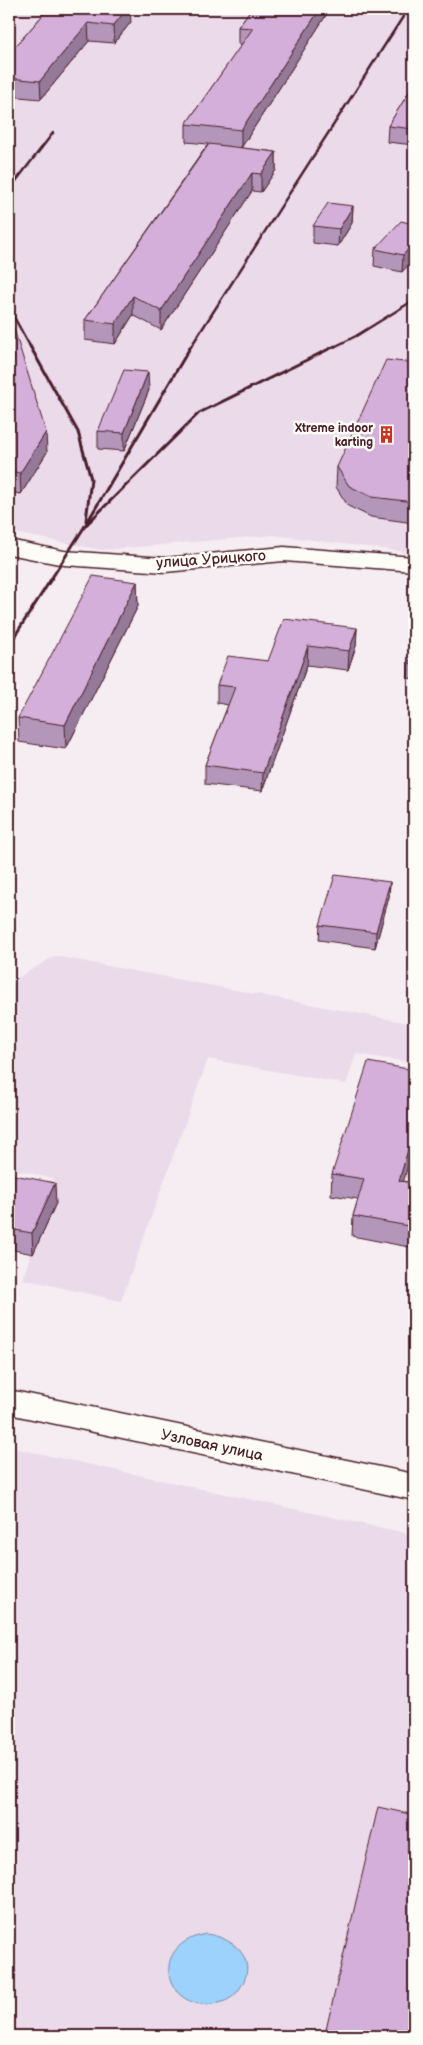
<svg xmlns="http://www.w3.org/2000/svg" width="423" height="2045" viewBox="0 0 423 2045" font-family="'Balsamiq Sans',sans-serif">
<rect width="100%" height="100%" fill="#f5edf1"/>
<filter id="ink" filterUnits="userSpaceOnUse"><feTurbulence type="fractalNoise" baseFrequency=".02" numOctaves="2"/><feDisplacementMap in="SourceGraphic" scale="10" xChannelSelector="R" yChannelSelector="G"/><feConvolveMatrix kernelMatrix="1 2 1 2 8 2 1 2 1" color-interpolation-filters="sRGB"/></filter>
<g filter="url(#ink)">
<g fill="#ebdaea">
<polygon points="22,9 414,9 414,553 274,535 102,550 9,532 9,24"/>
<polygon points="55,956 414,1024 414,1063 356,1054 346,1084 208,1059 121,1301 23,1279 54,1179 9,1168 9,983"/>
<polygon points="9,1447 414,1535 414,2036 9,2036"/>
</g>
<path fill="#9cd2fb" stroke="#7b8aa8" d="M206 1934C237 1938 261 1963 237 1992 233 1998 224 2002 218 2003 166 2015 145 1945 206 1934Z"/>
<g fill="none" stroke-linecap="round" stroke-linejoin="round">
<defs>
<polygon id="street" points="9,540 64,551 165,558 284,547 414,557 414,571 284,561 165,572 64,565 9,554"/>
<polygon id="secondary" points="9,1390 414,1474 414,1500 9,1414"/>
</defs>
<use href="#street" stroke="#4a1f2b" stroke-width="3"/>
<use href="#secondary" stroke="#4a1f2b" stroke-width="3"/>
<use href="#street" fill="#fdfcf7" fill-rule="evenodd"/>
<use href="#secondary" fill="#fdfcf7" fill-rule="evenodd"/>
<g stroke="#4a1f2b" stroke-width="2.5">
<polyline points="9,190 53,133"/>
<polyline points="9,308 31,348"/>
<polyline points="190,348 408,9"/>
<polyline points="332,348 356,336 414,300"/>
</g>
<g stroke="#4a1f2b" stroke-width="3">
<polyline points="30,346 78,432 91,479 86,521"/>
<polyline points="85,526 191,346"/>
<polyline points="9,645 85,526 199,413 335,346"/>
</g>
</g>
<g fill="#b596bb" stroke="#4a1f2b">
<polygon points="48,9 131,22 114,43 89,41 41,99 9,96 9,54"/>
<polygon points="251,9 330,9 241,148 276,152 276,170 261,192 252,191 161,330 133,315 115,344 85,340 85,320 208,144 186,142 186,124 242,44 238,44 238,27"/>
<polygon points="414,84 414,145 387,142 388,126"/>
<polygon points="353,206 352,223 338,246 313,243 313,226"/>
<polygon points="414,224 402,272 374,266 375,249"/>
<polygon points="9,325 47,452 21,494 9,492"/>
<polygon points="414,363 414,523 371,517 348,506 336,487 337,467"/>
<polygon points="149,390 124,451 98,449 98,431"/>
<polygon points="137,582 138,606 66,749 19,742 18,718"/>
<polygon points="357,628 356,646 348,670 307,665 262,791 205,784 205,765 228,705 217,703 217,685 268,661"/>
<polygon points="414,647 414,679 408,678 409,663"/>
<polygon points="390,882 389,897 375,948 319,940 320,925"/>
<polygon points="414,1070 414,1144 403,1181 414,1183 414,1248 352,1236 353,1216 358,1199 331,1195 332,1174"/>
<polygon points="9,1174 56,1203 33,1254 9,1249"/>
</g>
<g fill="#947a98" stroke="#4a1f2b">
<polygon points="127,9 130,9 131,22 114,43 113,26"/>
<polygon points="320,9 330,9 241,148 241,130"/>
<polygon points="88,23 89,41 41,99 40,81"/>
<polygon points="276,152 276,170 261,192 261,174"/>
<polygon points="252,173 252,191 161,330 161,311"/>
<polygon points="353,206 352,223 338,246 339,229"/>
<polygon points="414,243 414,259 402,272 403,255"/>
<polygon points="133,296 133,315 115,344 115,324"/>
<polygon points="148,372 149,390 124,451 124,433"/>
<polygon points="46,432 47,452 21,494 20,473"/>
<polygon points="137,582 138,606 66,749 65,725"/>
<polygon points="357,628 356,646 348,670 349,651"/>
<polygon points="308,646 307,665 262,791 263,773"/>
<polygon points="390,882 389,897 375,948 376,932"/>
<polygon points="414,1129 414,1144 398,1201 399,1181"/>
<polygon points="55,1183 56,1203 33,1254 32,1233"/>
</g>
<g fill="#d3afd9" stroke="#4a1f2b">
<polygon points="48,9 127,9 113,26 88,23 40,81 9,78 9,54"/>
<polygon points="251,9 320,9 241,130 186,124 253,28 238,27"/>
<polygon points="414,84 414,129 388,126"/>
<polygon points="209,144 276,152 261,174 252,173 161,311 133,296 115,324 85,320"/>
<polygon points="328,203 353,206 339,229 313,226"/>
<polygon points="401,221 414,224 414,243 403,255 375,249"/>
<polygon points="9,325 13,326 46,432 20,473 9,471"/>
<polygon points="386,360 414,363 414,502 372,497 349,486 337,467"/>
<polygon points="124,370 148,372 124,433 98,431"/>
<polygon points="93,576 137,582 65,725 18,718"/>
<polygon points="284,619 357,628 349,651 308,646 263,773 205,765 235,687 217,685 228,656 268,661"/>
<polygon points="414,647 414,664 409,663"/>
<polygon points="335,875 390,882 376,932 320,925"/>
<polygon points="368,1062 414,1070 414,1129 399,1181 414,1183 414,1227 353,1216 364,1179 332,1174"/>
<polygon points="9,1174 55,1183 32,1233 9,1229"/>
<polygon points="378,1807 414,1815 414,2036 333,2036 325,2034"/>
</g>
</g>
<defs>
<symbol id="building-bare" viewBox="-9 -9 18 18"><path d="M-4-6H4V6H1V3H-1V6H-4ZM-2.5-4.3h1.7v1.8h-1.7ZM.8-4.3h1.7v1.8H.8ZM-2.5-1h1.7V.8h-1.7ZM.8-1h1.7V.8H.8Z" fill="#c8321e" stroke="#fdfcf7" stroke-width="2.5" paint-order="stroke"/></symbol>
</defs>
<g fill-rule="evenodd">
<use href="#building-bare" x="374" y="422" width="25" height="25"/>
</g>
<g text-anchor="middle" stroke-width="5" stroke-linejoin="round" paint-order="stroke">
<g font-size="12" font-weight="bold" fill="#4a1f2b" stroke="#fdfcf7" text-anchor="end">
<text x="373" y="432">Xtreme indoor<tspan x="373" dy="14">karting</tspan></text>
</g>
<g font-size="15" fill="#4a1f2b" stroke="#fdfcf7">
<text transform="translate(211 559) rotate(-4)" y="5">улица Урицкого</text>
<text transform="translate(212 1445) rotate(12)" y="5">Узловая улица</text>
</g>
</g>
<rect width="423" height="2045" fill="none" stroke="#fdfcf7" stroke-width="30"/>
<rect x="15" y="15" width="393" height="2015" fill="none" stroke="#4a1f2b" stroke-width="2" filter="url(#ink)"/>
</svg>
